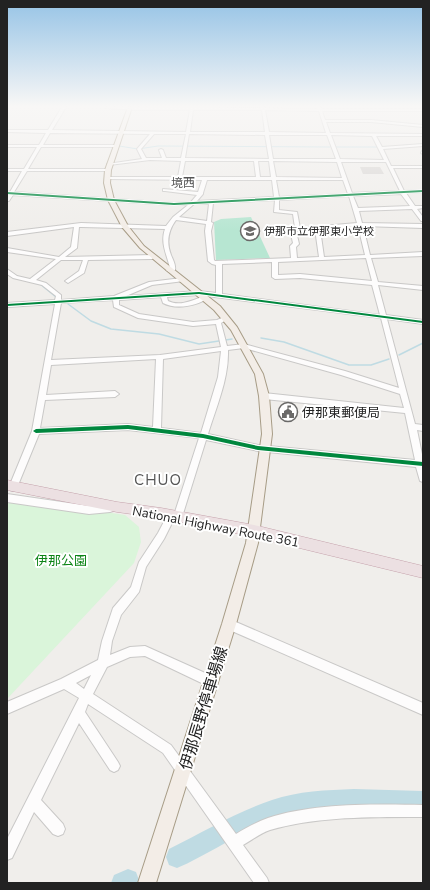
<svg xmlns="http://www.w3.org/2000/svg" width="430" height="890" viewBox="0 0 430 890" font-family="'Nunito Sans','Noto Sans JP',sans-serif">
<rect width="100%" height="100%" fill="#f0eeeb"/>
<polygon fill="#daf5da" points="7,497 125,515 139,527 141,542 134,563 7,699"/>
<polygon fill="#b7e6d2" points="251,217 270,258 216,260 214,222 221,219"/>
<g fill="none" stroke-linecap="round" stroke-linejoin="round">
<g stroke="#bfdbe3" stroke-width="1">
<polyline points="119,146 138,149 158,146 330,147"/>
<polyline points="395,146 423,144"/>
<polyline points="336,147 379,147"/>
</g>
<g stroke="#bfdbe3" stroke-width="1.5">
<polyline points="7,274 15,278"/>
<polyline points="40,284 56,297"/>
<polyline points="68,304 91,321 111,329 159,334 199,344 232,339"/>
<polyline points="261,338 284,342 349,365 371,365 389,359"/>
<polyline points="399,355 423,343"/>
</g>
<g fill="#bfdbe3" fill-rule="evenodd">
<path d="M354 789 423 791V811C374 809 320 805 272 821 239 832 210 854 177 868L169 865 166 857 169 849C203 832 236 812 272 800 298 791 327 790 354 789Z"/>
<polygon points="128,869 136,872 139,880 138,883 111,883 114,875"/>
</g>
</g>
<polygon fill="#d7d4d2" points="360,167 380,167 384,174 363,174"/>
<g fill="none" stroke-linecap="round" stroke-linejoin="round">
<defs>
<g id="minor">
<path d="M62 107H66L52 130 186 132 190 110H137L105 108 103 107 261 108V107H265V108L318 109 317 107H321V109H423V111H322L325 120H371L423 125V127L371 122H326L330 133 423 134V136H376L382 147 423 144V146L383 149 391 166H423V168H393L404 191 423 190V192L406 193 415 206H423V208L417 209 423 217V221H421L412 209 359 211 362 223 423 224V228L363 226 370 255 423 252V256L371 258 378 282 423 286V290L378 285 386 315 423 320V324L387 319 415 424 423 425V431L417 430 423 459V482L420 481 416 467 258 451 206 440 182 517 181 520 178 521 174 519 164 539 146 567 139 592 121 615 112 641 110 655 130 647 145 646 214 677 216 681 214 685 210 687 145 656 130 657 107 667 93 694 171 745 236 834C246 828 257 822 268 818 313 803 376 804 423 805V817C373 817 319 816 270 830 261 833 252 840 243 845L267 878 269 883H254L163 753 88 704 85 712 118 762 120 766 118 770 114 772 110 770 79 723 41 800 63 824 65 829 63 834 58 836 53 834 34 812 12 858 7 860V839L79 698 64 689 7 714V702L61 679 98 660 102 641 113 608 131 587 139 562 158 533 169 512 172 511 175 512 199 438 128 430 39 434 16 490 13 491 10 490 9 487 32 431 55 304 7 307V303L55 300 56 296 42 285 13 278 7 274V269L17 276 30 279 56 259 7 252V248L59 257 71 247 74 227 7 236V232L81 223 166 226 173 217 188 205H174L13 195 9 201H7L8 194 7 192H10L22 171H7V169H24L37 147H7V145H39L46 133 7 132V130H48ZM193 110H262L265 132H190ZM265 110 319 111 326 133 269 132ZM50 133 150 134 137 149 142 159 107 164 109 165 150 160 181 161 178 177H107L105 178V179L202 180 198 192 163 189V191H165L197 195 191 202 174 203 14 192 27 171H108L110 170 108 169H28L41 147H116L118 146 116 145H43ZM154 134H186L181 158H166L163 150 161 149 159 150 162 158H146L141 149ZM189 134 265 135 269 159 185 158ZM269 135H327L336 159H273ZM331 135 372 136 384 160 340 159ZM185 161H254L256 177H182ZM258 161H269L271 177H260ZM273 161 337 162 342 178 276 177ZM341 162H386L400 191 352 193ZM207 180H272L274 197 197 201 203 194V193ZM276 180H343L348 194 279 197ZM401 194 410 206 358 208 353 196ZM349 196 357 223 300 228 297 212 279 210V200ZM275 200 274 212 293 214 295 228 290 230 293 243 290 246 291 258 215 261 214 260 211 231 213 223 211 222 213 203ZM194 204H209L207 221 179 217ZM176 220 206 224 205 231 208 261 212 264 216 265V293L199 291 126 296 152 285 184 281 185 280 182 278 149 282 114 296 61 300V295L46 283 36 280 61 260H83L79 271 65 281 68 283 84 273 88 260 152 259 155 257 152 255 65 257 77 248 79 227H81L165 229C160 243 167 255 170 268L166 270 169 272 175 270C176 265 173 260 171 255 166 242 168 231 176 220ZM358 226 365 255 324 257 320 229ZM315 229 319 257 297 258 296 247 299 244 296 231ZM366 258 372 281 300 274 278 275V262ZM272 262V277L275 279 300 278 372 285 380 315 222 294V264ZM199 295 381 318 399 388 345 371 244 344 227 346 221 323 228 319V317H224L217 320 193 322 139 314 119 305V300L161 297 163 303C176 310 197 306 208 298L205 296C193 300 180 307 168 301L167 297ZM113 300 114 307 138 318 193 326 216 324 221 347 160 355 51 360 61 303ZM244 348 341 375 400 394 404 408 264 393 260 396 264 399 405 413 415 460 258 445 208 434C216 407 229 379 228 350ZM221 351 218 377 201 433 161 428 163 359ZM156 359 153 427 128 424 40 428 45 400 115 397 119 394 115 391 46 395 51 365ZM91 675 84 689 76 683Z"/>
<polygon points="422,151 423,151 423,154 421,153"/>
<polygon points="7,494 89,506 110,504 113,505 114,508 113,511 110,512 89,514 7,502"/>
<polygon points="229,619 423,703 423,715 225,628 224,624 225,620"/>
</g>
<polygon id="major" points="128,107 132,107 111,170 110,183 114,200 128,226 144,246 220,306 237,327 263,374 269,396 272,434 258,543 236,624 156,883 138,883 222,624 246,543 262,434 259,396 255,374 231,330 214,310 140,248 122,227 108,200 104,183 105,170"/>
<polygon id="highway" points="7,480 117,502 161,508 254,525 423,566 423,578 254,537 161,518 117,512 7,490"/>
</defs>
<use href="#minor" stroke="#c9c8c7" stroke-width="2"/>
<use href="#major" stroke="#a79c86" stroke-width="2"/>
<use href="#highway" stroke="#c5a2ac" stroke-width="1"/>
<use href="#minor" fill="#fdfcfc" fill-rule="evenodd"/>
<use href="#major" fill="#f3ede7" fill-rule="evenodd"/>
<use href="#highway" fill="#ece0e2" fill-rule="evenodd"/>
<defs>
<g id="cycleway">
<polygon points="423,190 423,192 174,205 7,194 7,192 174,203"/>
<polygon points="199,292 423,321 423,323 199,294 7,306 7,304"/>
<polygon points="128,425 203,434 258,446 423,462 423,466 258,450 203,438 128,429 36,433 33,431 36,429"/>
</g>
</defs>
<use href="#cycleway" stroke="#fff" stroke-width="2"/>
<use href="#cycleway" fill="#00873e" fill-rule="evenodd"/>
</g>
<linearGradient id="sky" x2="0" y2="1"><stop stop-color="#97c4e6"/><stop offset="0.46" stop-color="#f8f7f6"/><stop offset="1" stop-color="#f8f7f6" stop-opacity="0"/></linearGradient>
<rect width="430" height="231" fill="url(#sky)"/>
<defs>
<symbol id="school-ring" viewBox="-11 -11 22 22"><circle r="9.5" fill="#fff" stroke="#6a6968" stroke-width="1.5"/><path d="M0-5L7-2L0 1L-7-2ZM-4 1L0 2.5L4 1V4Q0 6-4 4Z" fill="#6a6968"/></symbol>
<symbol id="civic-ring" viewBox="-11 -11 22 22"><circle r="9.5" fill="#fff" stroke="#6a6968" stroke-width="1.5"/><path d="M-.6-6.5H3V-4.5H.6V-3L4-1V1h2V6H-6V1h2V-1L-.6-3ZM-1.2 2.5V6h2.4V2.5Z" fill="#6a6968"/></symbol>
</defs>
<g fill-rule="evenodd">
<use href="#school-ring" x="239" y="220" width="22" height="22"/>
<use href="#civic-ring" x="277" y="401" width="22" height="22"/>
</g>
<g text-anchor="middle" stroke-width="4" stroke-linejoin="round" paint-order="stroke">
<g font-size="11" fill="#222" stroke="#fff" text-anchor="start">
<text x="264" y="235">伊那市立伊那東小学校</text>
</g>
<g font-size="12" fill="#555" stroke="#fff">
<text x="183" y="187">境西</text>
</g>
<g font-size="13" fill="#222" stroke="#fff" text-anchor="start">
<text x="302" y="417">伊那東郵便局</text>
</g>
<g font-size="13" fill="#222" stroke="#fff">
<text transform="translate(216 526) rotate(11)" y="5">National Highway Route 361</text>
</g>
<g font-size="13" fill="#0c8416" stroke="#fff">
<text x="61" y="565">伊那公園</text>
</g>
<g font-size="15" letter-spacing="1" fill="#555" stroke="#fff">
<text x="158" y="485">CHUO</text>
</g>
<g font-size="16" fill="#222" stroke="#fff">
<text transform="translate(203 708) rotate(-73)" y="6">伊那辰野停車場線</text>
</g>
</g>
<rect width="430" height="890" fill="none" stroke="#222222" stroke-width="16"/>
</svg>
